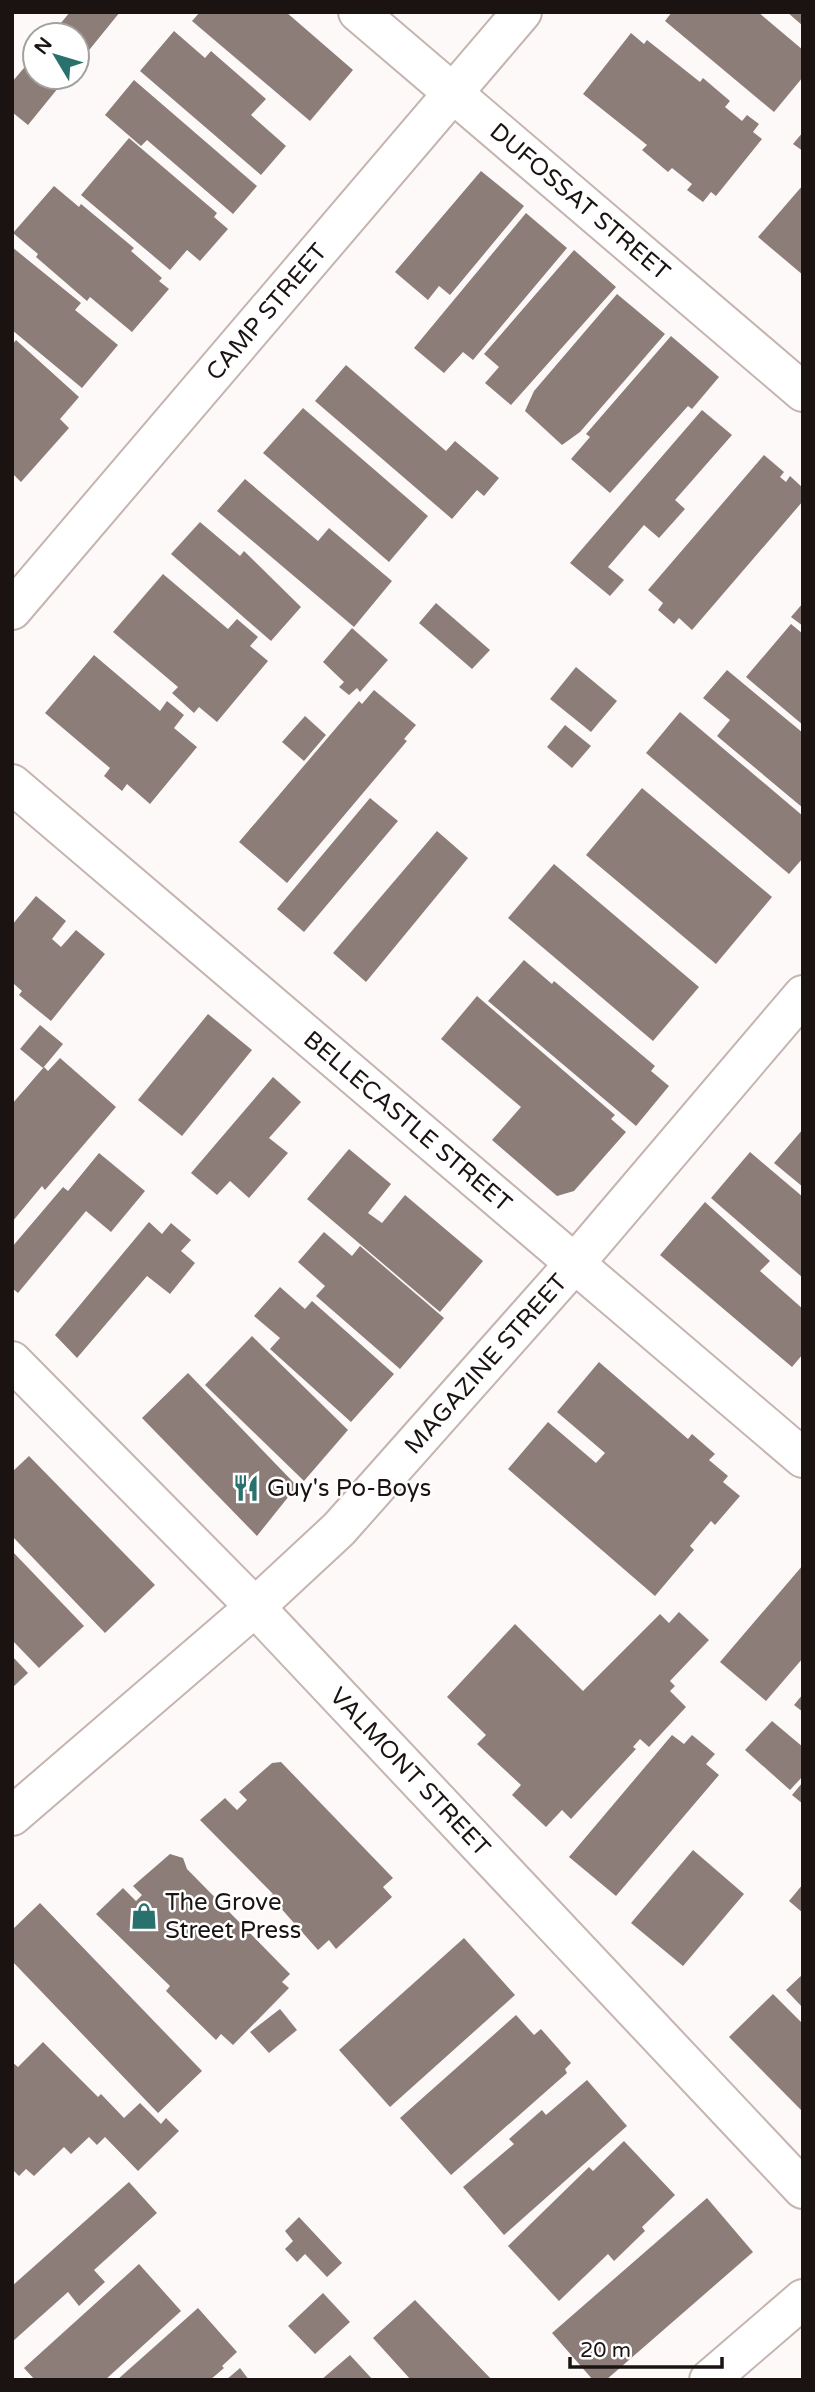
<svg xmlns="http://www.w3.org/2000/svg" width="815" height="2392" viewBox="0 0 815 2392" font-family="'Varela Round',sans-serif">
<rect width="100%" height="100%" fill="#fdf9f8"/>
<g fill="#8d7d79">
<polygon points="70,12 120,12 77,65 77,35 51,35"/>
<polygon points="200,12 286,12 353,70 310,121 192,21"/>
<polygon points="672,12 758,12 803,50 803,77 774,112 665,21"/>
<polygon points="787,12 803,12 803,26"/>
<polygon points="174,31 205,58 211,51 266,99 251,115 286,146 261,175 140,71"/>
<polygon points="631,33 644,44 647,40 700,82 703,78 730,101 725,107 742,121 747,115 759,124 753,132 762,139 716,196 711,192 703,202 687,190 692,184 672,168 668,172 642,150 647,145 583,94"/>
<polygon points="35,55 35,77 67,77 28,125 12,112 12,82"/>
<polygon points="134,80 257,186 233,214 147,140 141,146 105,115"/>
<polygon points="803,132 803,151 793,144"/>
<polygon points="129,138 217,213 214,217 228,229 200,261 187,250 170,270 81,195"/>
<polygon points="481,171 524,206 450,295 439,286 428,300 395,272"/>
<polygon points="803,185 803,275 758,237"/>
<polygon points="54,186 79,207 81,204 134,248 131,251 162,278 159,281 169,289 132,332 90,297 87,301 36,257 38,254 13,233"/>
<polygon points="526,213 567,248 473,360 463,352 444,373 414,348"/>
<polygon points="12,247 81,303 75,310 118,345 82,388 12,330"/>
<polygon points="574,250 616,287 511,405 485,383 499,367 484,354"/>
<polygon points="617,294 665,334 580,432 562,445 525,411 534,391"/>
<polygon points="671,336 719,377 692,409 688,406 610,493 571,459 590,437 586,434"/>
<polygon points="16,340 79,397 60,419 69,428 21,482 12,473 12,345"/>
<polygon points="346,365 446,451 455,441 499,478 484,496 477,490 452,519 315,401"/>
<polygon points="303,408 428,516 389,562 263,453"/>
<polygon points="702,410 732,435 675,500 685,509 659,538 644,525 608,567 624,580 610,596 570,563"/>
<polygon points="764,455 784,472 780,477 786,482 790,476 803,488 803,501 692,630 679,618 674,624 658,610 663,603 648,590"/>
<polygon points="245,479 318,541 329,528 392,581 354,627 217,511"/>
<polygon points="200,522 240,556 244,551 301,607 271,641 171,554"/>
<polygon points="163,574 228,629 237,619 258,637 250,646 268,661 217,722 199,707 194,713 172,693 178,687 113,632"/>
<polygon points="436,603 490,650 472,669 419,623"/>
<polygon points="803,603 803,626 791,617"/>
<polygon points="791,624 803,634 803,725 746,677"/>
<polygon points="352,628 388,660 360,692 357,688 349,695 339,687 344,682 323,662"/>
<polygon points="94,655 160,711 167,701 184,715 174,728 197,747 150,804 127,784 122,791 104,776 110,768 45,713"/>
<polygon points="576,667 617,701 591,732 550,699"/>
<polygon points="727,670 803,733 803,808 717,736 730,720 703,698"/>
<polygon points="374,690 416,725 404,739 407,741 287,883 239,842 359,701 362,704"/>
<polygon points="680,712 803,816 803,858 789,874 646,753"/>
<polygon points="305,716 326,735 304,761 282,742"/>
<polygon points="565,725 591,746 572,768 547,747"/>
<polygon points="642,788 772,897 716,964 586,855"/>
<polygon points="370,798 398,821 304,932 277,909"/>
<polygon points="437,831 468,858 366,982 333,953"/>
<polygon points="554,864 699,987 653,1041 508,918"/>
<polygon points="36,896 66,921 52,939 61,947 76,930 105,954 51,1021 19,995 22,991 14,984 12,987 12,925"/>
<polygon points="524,960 552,984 554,981 655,1066 651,1071 669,1086 636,1126 488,1001"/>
<polygon points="477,996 615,1115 611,1119 626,1132 574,1191 557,1196 492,1140 521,1107 441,1039"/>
<polygon points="208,1014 252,1050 182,1136 138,1100"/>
<polygon points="40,1025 63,1044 43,1068 20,1049"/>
<polygon points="60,1058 116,1107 45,1190 42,1186 12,1222 12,1104 44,1067 48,1071"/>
<polygon points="273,1077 301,1102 269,1138 288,1153 249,1198 230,1181 217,1195 191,1173"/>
<polygon points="803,1129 803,1187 774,1163"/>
<polygon points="349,1149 391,1184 368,1213 382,1223 405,1195 483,1261 440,1312 307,1199"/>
<polygon points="750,1152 803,1197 803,1278 711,1198"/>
<polygon points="99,1153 145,1191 111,1232 86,1211 18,1293 12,1288 12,1247 63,1187 68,1191"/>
<polygon points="705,1202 770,1261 760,1271 803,1309 803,1354 792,1367 660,1255"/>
<polygon points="149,1222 162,1234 171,1223 191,1240 181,1251 195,1263 170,1294 147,1276 77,1358 55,1335"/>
<polygon points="324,1232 352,1256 360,1246 444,1318 400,1369 316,1296 325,1286 298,1262"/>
<polygon points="280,1287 305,1309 312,1301 394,1374 351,1422 270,1349 280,1338 254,1316"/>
<polygon points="252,1336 348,1430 304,1481 205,1385"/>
<polygon points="599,1362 688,1439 692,1434 715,1454 709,1460 728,1476 723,1482 740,1496 715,1525 711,1521 690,1546 694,1550 655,1596 508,1469 548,1422 596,1463 605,1453 557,1412"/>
<polygon points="188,1373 297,1486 257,1536 142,1418"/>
<polygon points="29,1456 155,1585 105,1633 12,1536 12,1472"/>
<polygon points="12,1551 84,1626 39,1668 12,1640"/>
<polygon points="803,1565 803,1658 766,1701 720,1662"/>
<polygon points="679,1612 709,1640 670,1681 675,1686 670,1691 686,1707 649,1747 640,1739 633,1747 636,1749 571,1819 562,1810 546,1827 512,1795 521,1785 477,1744 486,1735 447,1697 515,1624 583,1691 660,1614 669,1623"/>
<polygon points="12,1656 28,1673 12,1688"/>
<polygon points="803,1694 803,1712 794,1705"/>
<polygon points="772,1721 803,1747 803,1776 790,1790 745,1750"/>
<polygon points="672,1735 684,1744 692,1735 715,1754 706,1764 719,1775 616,1896 569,1857"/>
<polygon points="281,1762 393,1878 383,1887 392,1897 336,1949 329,1940 318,1950 270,1896 273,1894 200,1820 225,1798 237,1810 247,1800 239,1792 272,1763"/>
<polygon points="803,1782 803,1804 792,1795"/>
<polygon points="693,1850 744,1894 683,1966 631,1923"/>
<polygon points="170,1854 183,1858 187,1869 290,1974 282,1982 289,1988 233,2045 221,2034 216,2040 166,1991 170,1986 96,1914 123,1888 136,1901 142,1895 133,1886"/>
<polygon points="803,1884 803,1913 789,1901"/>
<polygon points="40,1903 202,2071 158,2113 12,1961 12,1930"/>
<polygon points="464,1938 515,1995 390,2107 339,2050"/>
<polygon points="803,1974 803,2008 786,1990"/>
<polygon points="773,1994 803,2024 803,2112 729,2037"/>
<polygon points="280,2009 297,2030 269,2053 250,2032"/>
<polygon points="516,2015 534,2035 541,2029 571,2063 565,2069 567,2073 451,2175 400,2118"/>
<polygon points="43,2042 98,2097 101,2094 124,2118 140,2103 161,2124 166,2118 179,2131 138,2171 105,2137 97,2145 89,2137 71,2154 64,2147 34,2176 26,2169 19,2176 12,2169 12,2062 18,2067"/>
<polygon points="587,2080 627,2126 504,2235 463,2187 514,2144 509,2139 542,2110 546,2115"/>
<polygon points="624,2141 675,2195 642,2227 645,2231 614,2261 608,2254 559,2301 508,2246 589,2167 593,2171"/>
<polygon points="129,2182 157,2213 94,2270 105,2282 79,2306 68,2292 12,2342 12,2286"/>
<polygon points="707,2198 753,2252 606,2380 593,2380 552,2333"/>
<polygon points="299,2217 342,2263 327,2277 305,2254 297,2262 285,2249 293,2241 285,2231"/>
<polygon points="139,2264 181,2311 105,2380 35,2380 24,2368"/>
<polygon points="323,2293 350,2322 315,2354 288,2326"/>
<polygon points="415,2300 492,2380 411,2380 373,2338"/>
<polygon points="198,2308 237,2352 222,2366 224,2368 210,2380 117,2380"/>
<polygon points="350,2355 373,2380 321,2380"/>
<polygon points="240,2368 249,2380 226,2380"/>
</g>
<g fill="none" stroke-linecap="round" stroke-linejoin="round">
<defs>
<g id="minor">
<path id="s1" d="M358 12 803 392"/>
<path id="s2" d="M12 610 522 12"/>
<path id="s3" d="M12 784 803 1458"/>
<path id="s4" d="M12 1361 255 1607 803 2189"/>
<path id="s5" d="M12 1816 255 1607 339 1529 575 1263 803 995"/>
<polyline points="709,2380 803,2299"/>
</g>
</defs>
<use href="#minor" stroke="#c5b4af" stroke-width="42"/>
<use href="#minor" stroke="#fff" stroke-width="38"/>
</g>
<defs>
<symbol id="restaurant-bare" viewBox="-9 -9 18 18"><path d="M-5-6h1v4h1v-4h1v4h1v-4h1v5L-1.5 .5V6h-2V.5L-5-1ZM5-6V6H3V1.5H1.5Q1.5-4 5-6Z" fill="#28716d" stroke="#fff" stroke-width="2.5" paint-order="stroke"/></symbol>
<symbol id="shop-bare" viewBox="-9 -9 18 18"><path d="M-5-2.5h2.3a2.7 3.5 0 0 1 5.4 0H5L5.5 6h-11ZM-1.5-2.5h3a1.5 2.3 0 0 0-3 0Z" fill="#28716d" stroke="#fff" stroke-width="2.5" paint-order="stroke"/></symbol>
</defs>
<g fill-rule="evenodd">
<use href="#restaurant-bare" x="227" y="1469" width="38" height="38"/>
<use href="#shop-bare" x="125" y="1897" width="38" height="38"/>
</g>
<g text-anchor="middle" stroke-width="5" stroke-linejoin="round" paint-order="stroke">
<g font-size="24" fill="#1a1312" stroke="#fff">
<text dy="8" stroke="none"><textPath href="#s1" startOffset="292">DUFOSSAT STREET</textPath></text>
<text dy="8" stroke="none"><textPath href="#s2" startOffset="392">CAMP STREET</textPath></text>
<text dy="8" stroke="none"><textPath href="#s3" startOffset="520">BELLECASTLE STREET</textPath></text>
<text dy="8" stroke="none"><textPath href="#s5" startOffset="656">MAGAZINE STREET</textPath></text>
<text dy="8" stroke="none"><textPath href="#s4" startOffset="572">VALMONT STREET</textPath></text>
</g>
<g font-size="24" fill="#1a1312" stroke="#fff" text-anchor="start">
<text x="267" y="1496">Guy's Po-Boys</text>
<text x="165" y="1910">The Grove<tspan x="165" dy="28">Street Press</tspan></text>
</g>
</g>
<rect width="815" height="2392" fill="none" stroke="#1a1312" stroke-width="28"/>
<g transform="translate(56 56) rotate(308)"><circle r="33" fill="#ffffff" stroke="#a3a1a0" stroke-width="2"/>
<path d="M0-5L12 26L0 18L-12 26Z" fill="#28716d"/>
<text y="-10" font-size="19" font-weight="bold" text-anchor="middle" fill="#1a1312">N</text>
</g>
<path d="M570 2357v10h152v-10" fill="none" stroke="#1a1312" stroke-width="3.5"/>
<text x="580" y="2357" font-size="21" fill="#1a1312" stroke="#ffffff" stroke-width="5" paint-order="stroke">20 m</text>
</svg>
